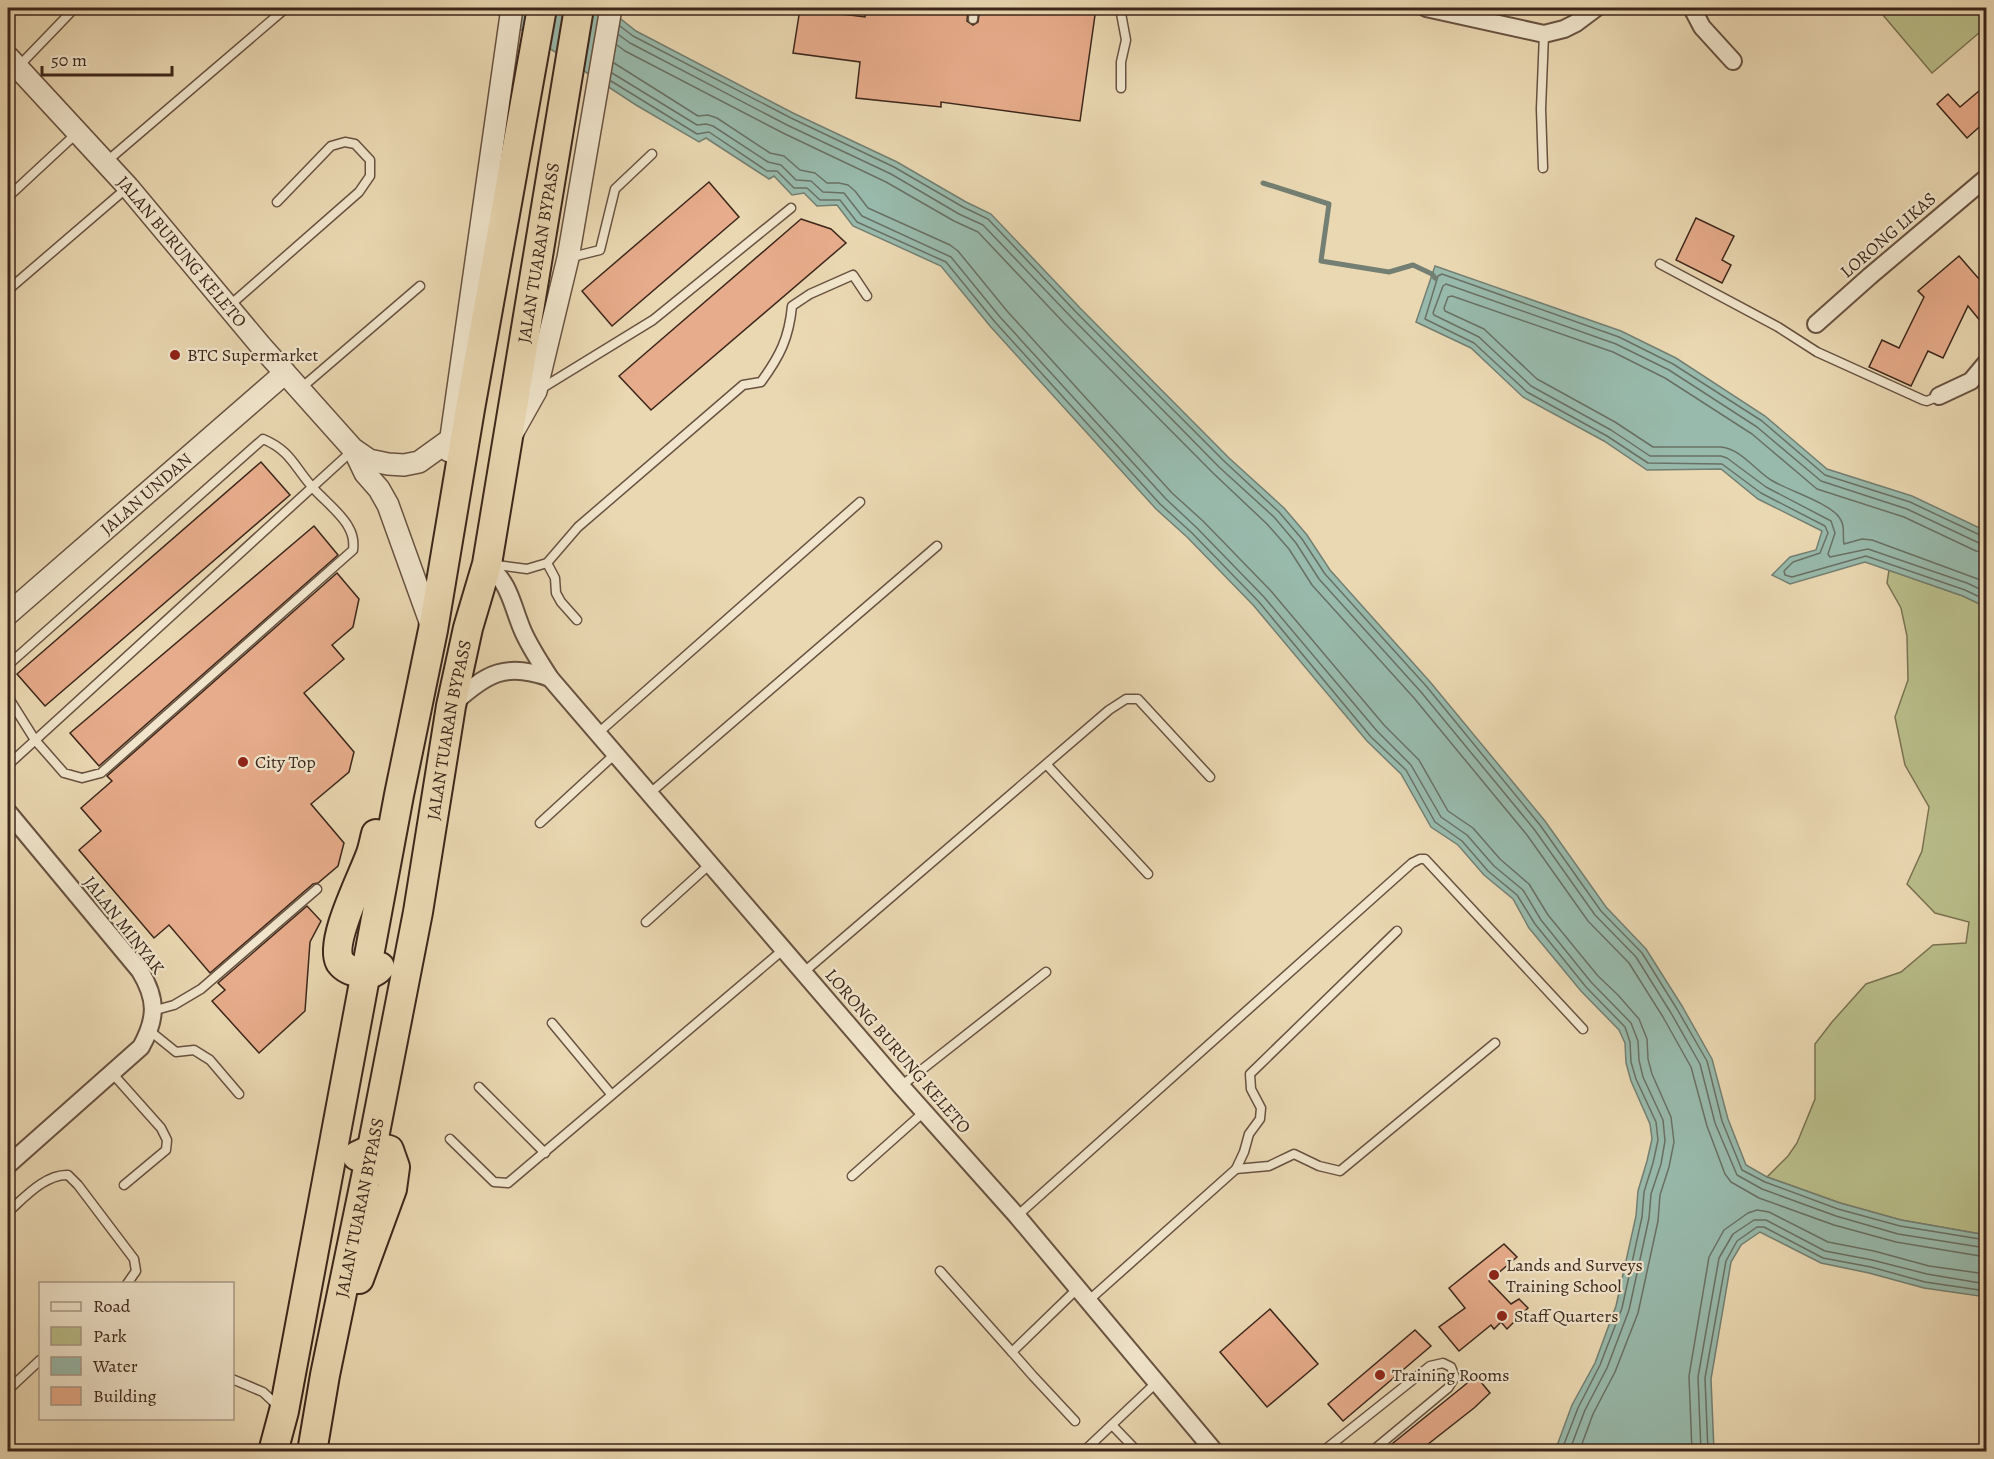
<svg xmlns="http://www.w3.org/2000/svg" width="1994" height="1459" viewBox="0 0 1994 1459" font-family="Alegreya,serif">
<rect width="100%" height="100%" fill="#ead8b2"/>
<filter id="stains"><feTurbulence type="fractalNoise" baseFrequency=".00333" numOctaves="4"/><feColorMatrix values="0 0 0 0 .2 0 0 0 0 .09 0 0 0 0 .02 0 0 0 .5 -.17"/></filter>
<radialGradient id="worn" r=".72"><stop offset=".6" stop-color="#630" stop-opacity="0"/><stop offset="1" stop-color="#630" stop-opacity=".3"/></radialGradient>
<g fill="#b9be8a" stroke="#7a7252" stroke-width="1.5">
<polygon points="1877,8 1986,8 1986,27 1932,73"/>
<polygon points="1889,570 1963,596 1986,607 1986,1235 1901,1220 1840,1203 1767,1177 1788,1156 1797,1143 1815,1099 1815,1044 1832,1022 1866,984 1901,972 1933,945 1966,943 1969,922 1935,913 1907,884 1922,851 1929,807 1905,765 1895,717 1908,680 1907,636 1901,608 1887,583"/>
</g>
<g fill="#98baac" stroke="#737f72" stroke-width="1.5">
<polygon points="488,8 607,8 636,31 793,113 897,162 966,202 991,214 1080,308 1229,458 1284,508 1307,535 1330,570 1431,683 1545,821 1606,907 1646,949 1682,1006 1712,1059 1728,1119 1746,1165 1767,1177 1840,1203 1901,1220 1986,1235 1986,1297 1924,1288 1869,1273 1821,1263 1760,1232 1741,1245 1731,1262 1711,1379 1714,1451 1555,1451 1572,1405 1595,1363 1616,1306 1636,1216 1638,1191 1647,1161 1652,1139 1650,1124 1631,1081 1626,1063 1625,1043 1619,1030 1581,991 1529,928 1513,899 1484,875 1458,845 1431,827 1401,774 1367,741 1254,606 1187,537 1156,509 990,326 941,266 853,226 837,205 817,206 804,193 792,195 774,176 769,179 706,138 699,142 636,105"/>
<polygon points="1435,266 1621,331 1676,358 1765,416 1827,469 1912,496 1986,531 1986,607 1963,596 1865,562 1790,584 1772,575 1790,557 1816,550 1822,531 1758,499 1721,469 1647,470 1604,441 1523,397 1471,348 1416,322"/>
</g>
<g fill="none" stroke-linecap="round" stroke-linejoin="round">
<g stroke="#6a7064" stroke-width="1.5">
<polyline points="620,26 633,36 791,118 894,167 963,207 988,219 1076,312 1225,462 1279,512 1302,539 1325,574 1427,687 1540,825 1601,911 1642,953 1677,1009 1707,1061 1722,1121 1742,1170 1765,1182 1838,1209 1900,1226 1986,1240"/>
<polyline points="619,35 630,43 787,125 891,174 959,214 983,225 1071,317 1219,467 1274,517 1296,543 1319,579 1421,692 1534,829 1595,915 1636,957 1671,1013 1700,1064 1715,1123 1737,1175 1762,1189 1836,1216 1898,1234 1986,1248"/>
<polyline points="617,45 625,51 783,133 886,182 954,221 978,232 1064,323 1213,473 1267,524 1289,549 1312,585 1414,698 1527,835 1588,921 1629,963 1663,1017 1691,1067 1707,1126 1725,1174 1731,1182 1759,1198 1834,1225 1896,1242 1986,1257"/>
<polyline points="614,63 698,116 708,115 717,118 770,153 784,156 800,170 815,173 827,183 839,183 848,185 855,191 868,208 950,245 958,251 1007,311 1172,493 1203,521 1271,591 1384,725 1419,760 1448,811 1473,828 1500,859 1529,884 1548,915 1598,976 1618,995 1639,1019 1647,1039 1648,1059 1652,1074 1671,1117 1674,1142 1669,1167 1660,1195 1658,1221 1638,1313 1615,1372 1593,1414 1579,1452"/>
<polyline points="612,73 697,125 706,124 713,126 768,162 781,165 796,180 811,181 823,192 844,193 862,216 951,257 1000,317 1166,499 1197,528 1264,597 1377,731 1411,765 1441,817 1467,835 1494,866 1523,890 1541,920 1591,982 1631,1023 1638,1041 1639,1060 1643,1077 1663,1120 1665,1141 1661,1164 1651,1194 1649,1218 1629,1310 1607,1368 1585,1410 1569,1452"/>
<polyline points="611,81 697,134 709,132 767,171 777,171 794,188 807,188 820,200 840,200 857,222 946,262 995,322 1160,504 1192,533 1259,602 1371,737 1406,770 1435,822 1462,841 1488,871 1517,895 1535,924 1586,987 1625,1027 1630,1042 1631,1062 1636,1079 1656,1122 1658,1140 1653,1163 1644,1192 1642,1217 1622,1308 1600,1365 1578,1408 1561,1452"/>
<polyline points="1986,536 1982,536 1910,502 1825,475 1762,421 1673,364 1619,337 1442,274 1438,276 1425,319 1474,343 1527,392 1607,436 1648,463 1722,464 1761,493 1825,526 1828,533 1820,553 1793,562 1784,571 1785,575 1792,577 1866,556 1965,590 1986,600"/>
<polyline points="1986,544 1979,543 1907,509 1821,481 1757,427 1669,370 1616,344 1446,284 1443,286 1433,313 1434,315 1479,337 1531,386 1611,430 1650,456 1721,456 1727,458 1766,487 1831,521 1835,533 1828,554 1830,557 1868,549 1967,583 1986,592"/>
<path d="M1986 553 1976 551 1904 517 1817 489 1752 434 1665 378 1613 352 1452 296 1448 297 1444 308 1445 311 1484 329 1537 379 1615 422 1653 447H1721C1741 449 1755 470 1771 480 1787 490 1829 503 1839 517 1846 526 1842 535 1844 544L1862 539 1872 540 1986 582"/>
<polyline points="1692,1452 1689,1376 1709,1257 1724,1230 1748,1213 1757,1210 1769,1212 1828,1242 1874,1251 1929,1266 1986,1274"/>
<polyline points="1701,1452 1698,1377 1719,1258 1733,1234 1754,1220 1766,1220 1825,1251 1872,1260 1927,1274 1986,1284"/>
<polyline points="1708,1452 1705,1378 1726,1261 1737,1241 1757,1227 1764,1227 1823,1258 1871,1267 1925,1282 1986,1291"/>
</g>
<polyline stroke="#737f72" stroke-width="5" points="1263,183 1329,204 1321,261 1389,272 1413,265 1432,274 1435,278"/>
</g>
<g fill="#e7ac8b" stroke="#3c261b" stroke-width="1.5">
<polygon points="866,8 968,8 967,21 973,25 978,22 980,8 1096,8 1080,121 941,102 941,107 856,98 860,62 793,53 800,9 865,17"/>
<polygon points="1986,85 1986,121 1967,138 1937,104 1948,94 1960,107"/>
<polygon points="709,182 739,217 612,326 582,291"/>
<polygon points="1696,218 1734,236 1722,260 1731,265 1722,283 1676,260"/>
<polygon points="801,219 831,229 846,243 651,410 619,376"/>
<polygon points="1959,256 1986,287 1986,328 1968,306 1943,358 1928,351 1911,386 1869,367 1882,340 1899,348 1924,297 1918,291"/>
<polygon points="261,462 290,495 45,706 17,674"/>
<polygon points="314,526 338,555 99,766 70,733"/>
<polygon points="337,573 359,599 353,627 332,645 344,659 304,693 354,752 349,772 311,804 344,843 338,866 318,883 313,884 210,973 169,925 154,938 79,850 101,831 81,808 112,781 107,776"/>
<polygon points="307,906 321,921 310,942 305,1011 259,1053 212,1001 225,990 218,983"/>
<polygon points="1504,1244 1517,1257 1489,1281 1511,1304 1519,1299 1528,1308 1507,1329 1501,1322 1494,1329 1491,1325 1459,1351 1439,1327 1465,1308 1449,1288"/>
<polygon points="1270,1309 1318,1364 1267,1407 1220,1352"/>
<polygon points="1415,1330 1431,1346 1343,1421 1328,1404"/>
<polygon points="1476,1376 1490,1393 1474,1408 1418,1452 1382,1452"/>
</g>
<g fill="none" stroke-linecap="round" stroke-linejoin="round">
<defs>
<g id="service">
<polyline points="1120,8 1126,40 1121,62 1121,88"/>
<polyline points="973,19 974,8"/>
<polyline points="17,68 70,13"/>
<polyline points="106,162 286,8"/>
<polyline points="1543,168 1541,109 1544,34"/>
<polyline points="8,197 78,132"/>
<polyline points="568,258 600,250 615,189 652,154"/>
<polyline points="1660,264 1778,327 1817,352 1923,400 1927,401 1939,396"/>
<polyline points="8,290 128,187"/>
<polyline points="229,306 359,192 370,176 370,160 355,144 345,142 331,146 277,202"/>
<polyline points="300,389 420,286"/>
<polyline points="539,390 653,320 791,208"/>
<polyline points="547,563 555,578 556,593 561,602 577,620"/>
<path d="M490 564 527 569 547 563 578 527 743 385 761 382C780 356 789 338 792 306L810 294 853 275 867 296"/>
<path d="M8 665 263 439C292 451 295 469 315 490 325 501 343 515 349 528 353 535 354 542 353 550L101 773 82 778 64 773 35 740 8 697"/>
<polyline points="597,734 860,502"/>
<polyline points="8,765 353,450"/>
<polyline points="1047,765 1148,874"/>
<polyline points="649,794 937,546"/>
<polyline points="540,823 614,755"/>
<polyline points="646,922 709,865"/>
<polyline points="804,972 1109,710 1126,699 1138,699 1210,777"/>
<polyline points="152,1011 174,1005 201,989 317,889"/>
<polyline points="552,1023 611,1094"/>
<polyline points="150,1031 176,1052 194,1050 210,1060 239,1094"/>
<polyline points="112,1073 161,1128 167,1140 166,1150 124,1185"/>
<polyline points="901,1086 1046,972"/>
<polyline points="479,1087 545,1153"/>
<polyline points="450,1139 494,1182 508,1183 784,949"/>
<polyline points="1236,1169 1244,1152 1249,1134 1260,1119 1261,1108 1251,1089 1250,1074 1397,931"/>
<polyline points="852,1176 924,1112"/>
<path d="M8 1212C24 1198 45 1174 68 1175L78 1185 134 1259 136 1271 127 1284"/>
<polyline points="1017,1216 1412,863 1420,859 1425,859 1583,1029"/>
<polyline points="940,1271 1012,1352"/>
<polyline points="1088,1301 1236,1169 1269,1166 1294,1154 1319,1166 1340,1171 1495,1043"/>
<polyline points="232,1379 263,1392 279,1407"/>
<polyline points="8,1390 40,1360"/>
<polyline points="1075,1421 1033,1376 1012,1352 1077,1289"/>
<polyline points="1112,1425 1138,1452"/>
<polyline points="1083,1452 1156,1383"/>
<polyline points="1322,1452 1430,1366 1443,1363 1451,1367 1455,1377 1448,1388 1371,1452"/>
</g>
<g id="minor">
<polyline points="1426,8 1544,34 1564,29 1576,23 1596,8"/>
<polyline points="1692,8 1702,27 1733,61"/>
<polyline points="1816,324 1870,276 1986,178"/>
<polyline points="1939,396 1971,381 1986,363"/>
<path d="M487 564C510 584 511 602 522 629 529 646 540 662 550 678L901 1086 1017 1216 1215 1452"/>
<path d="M454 703C487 673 506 662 550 678"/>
<path d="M8 812 140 971C157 999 157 1018 141 1047L8 1165"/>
</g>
<g id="tertiary">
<path id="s1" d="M8 57 128 187 261 346 353 449 369 460 388 464 404 465 419 462 451 439"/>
<polyline points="513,432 536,391 568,258 611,8"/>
<polyline points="354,450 365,473 379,489 388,505 433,630"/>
<polyline points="449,451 512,8"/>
<path id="s2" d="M8 614 285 373"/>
</g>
<g id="trunk">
<path d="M376 834C374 841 373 849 370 856 362 878 329 942 340 962 345 969 352 971 360 973 368 975 375 973 380 967"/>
<polyline points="357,1156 376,1147 389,1150 395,1167 392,1189 359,1279"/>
<polyline points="273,1452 284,1411 399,795 433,630 470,409 542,8"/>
<path id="s3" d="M312 1452 325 1375 372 1148 418 912 451 706 468 628 487 564 579 8"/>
</g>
</defs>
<use href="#service" stroke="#685241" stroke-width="11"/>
<use href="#minor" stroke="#685241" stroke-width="20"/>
<use href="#tertiary" stroke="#685241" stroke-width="24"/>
<use href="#trunk" stroke="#3c261b" stroke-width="32"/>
<use href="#service" stroke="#f1e6cd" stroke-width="8"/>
<use href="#minor" stroke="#f1e6cd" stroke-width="16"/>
<use href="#tertiary" stroke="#f1e6cd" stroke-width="21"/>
<use href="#trunk" stroke="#ead8b2" stroke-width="28"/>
</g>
<g fill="#8f2418" stroke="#f1e6cd" stroke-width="2">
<circle cx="175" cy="355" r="6"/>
<circle cx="243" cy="762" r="6"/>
<circle cx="1494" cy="1275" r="6"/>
<circle cx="1502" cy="1316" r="6"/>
<circle cx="1380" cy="1375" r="6"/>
</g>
<g text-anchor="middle" stroke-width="4.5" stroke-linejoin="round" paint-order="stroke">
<g font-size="18" fill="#3c261b" stroke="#f1e6cd">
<text transform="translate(1888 235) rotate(-41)" y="6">LORONG LIKAS</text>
<text dy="6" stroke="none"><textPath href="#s1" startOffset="261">JALAN BURUNG KELETO</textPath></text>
<text dy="6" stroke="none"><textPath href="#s3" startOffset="1221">JALAN TUARAN BYPASS</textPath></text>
<text dy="6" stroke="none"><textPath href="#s2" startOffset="183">JALAN UNDAN</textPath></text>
<text dy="6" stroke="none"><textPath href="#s3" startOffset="735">JALAN TUARAN BYPASS</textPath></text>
<text transform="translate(124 925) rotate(52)" y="6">JALAN MINYAK</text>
<text transform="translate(898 1051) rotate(49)" y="6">LORONG BURUNG KELETO</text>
<text dy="6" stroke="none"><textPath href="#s3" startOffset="249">JALAN TUARAN BYPASS</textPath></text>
</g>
<g font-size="18" fill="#3c261b" stroke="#f1e6cd" text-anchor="start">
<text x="187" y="361">BTC Supermarket</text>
<text x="255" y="768">City Top</text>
<text x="1506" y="1271">Lands and Surveys<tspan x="1506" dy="21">Training School</tspan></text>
<text x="1514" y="1322">Staff Quarters</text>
<text x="1392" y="1381">Training Rooms</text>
</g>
</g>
<rect width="1994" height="1459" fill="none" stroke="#ead8b2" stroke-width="30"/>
<rect x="9" y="9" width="1976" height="1441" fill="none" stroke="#3c261b" stroke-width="3"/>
<rect x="15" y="15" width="1964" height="1429" fill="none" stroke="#3c261b" stroke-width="1.5"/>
<rect x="39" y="1282" width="195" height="138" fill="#f1e6cd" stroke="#a99986" stroke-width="1.5"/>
<rect x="51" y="1302" width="30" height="9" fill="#f1e6cd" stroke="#a99986" stroke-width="1.5"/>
<text x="93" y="1312" font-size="18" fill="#3c261b">Road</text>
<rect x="51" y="1327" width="30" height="18" fill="#b9be8a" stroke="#a99986" stroke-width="1.5"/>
<text x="93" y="1342" font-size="18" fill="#3c261b">Park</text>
<rect x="51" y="1357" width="30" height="18" fill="#98baac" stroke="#a99986" stroke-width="1.5"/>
<text x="93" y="1372" font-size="18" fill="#3c261b">Water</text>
<rect x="51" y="1387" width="30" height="18" fill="#e7ac8b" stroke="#a99986" stroke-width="1.5"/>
<text x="93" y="1402" font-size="18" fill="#3c261b">Building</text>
<path d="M42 66v9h130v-9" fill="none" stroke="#3c261b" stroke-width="3"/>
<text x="51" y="66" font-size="18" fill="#3c261b" stroke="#f1e6cd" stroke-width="4.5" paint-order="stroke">50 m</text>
<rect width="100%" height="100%" filter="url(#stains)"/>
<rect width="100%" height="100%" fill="url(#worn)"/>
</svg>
